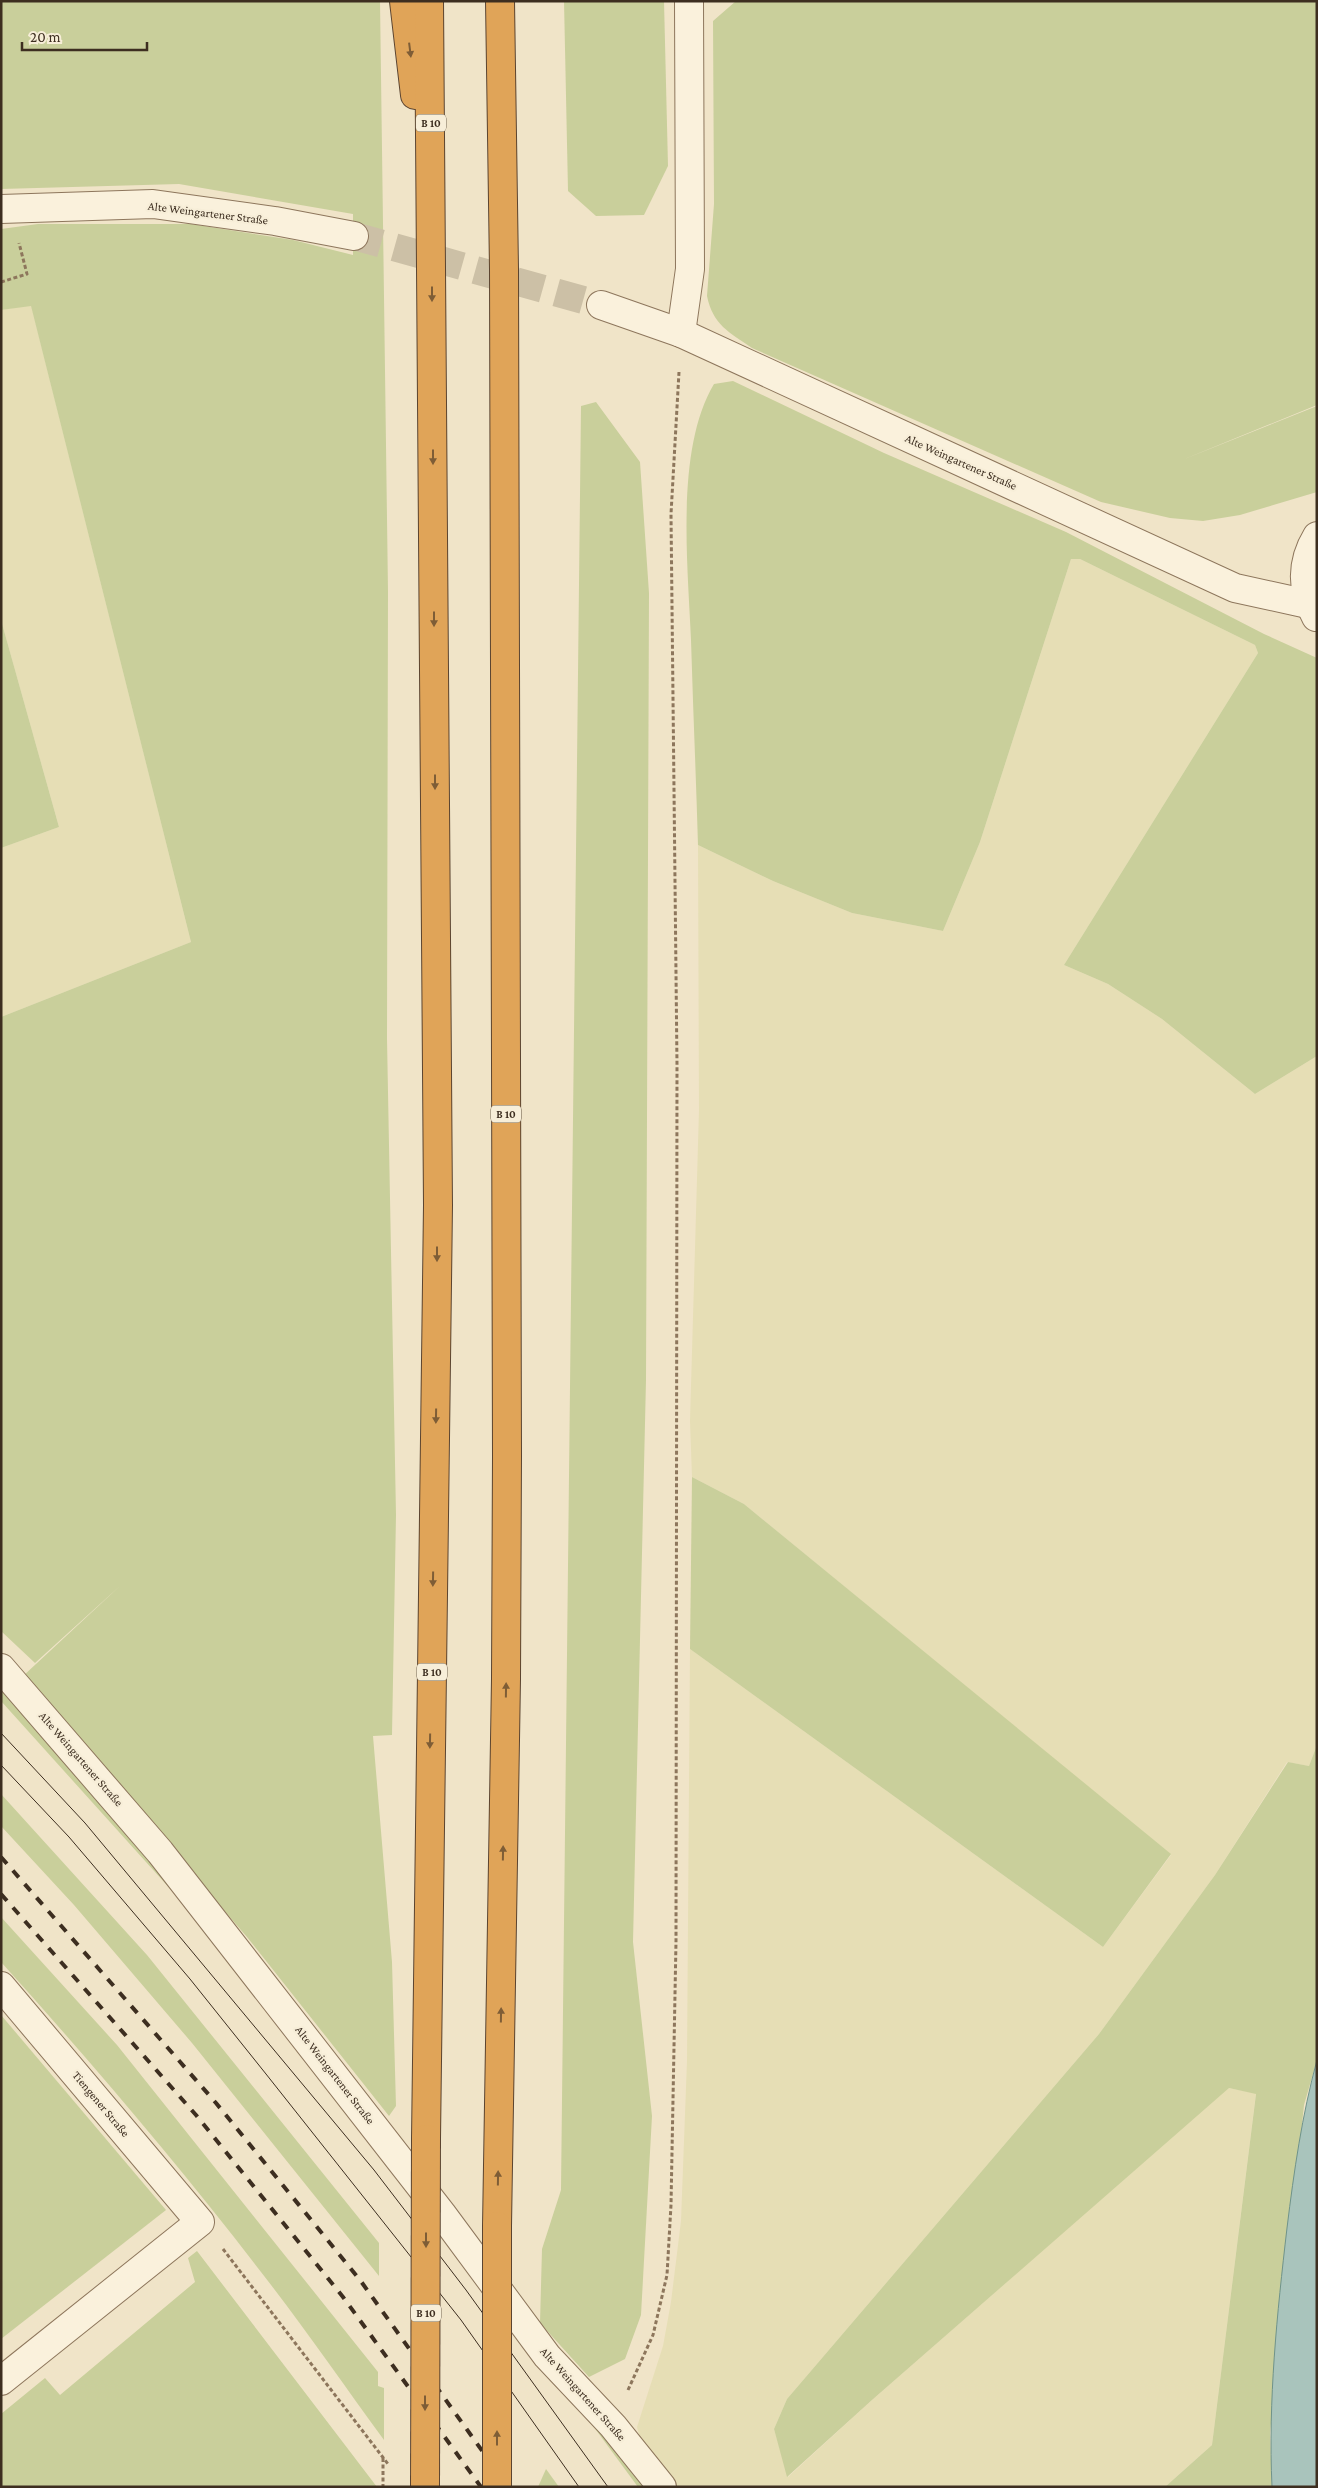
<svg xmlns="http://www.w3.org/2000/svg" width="1318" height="2488" viewBox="0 0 1318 2488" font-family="'Crimson Pro',serif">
<rect width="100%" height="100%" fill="#f0e4c8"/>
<g fill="#e6deb5">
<polygon points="31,305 191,942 1,1017 1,848 59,827 1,620 1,310"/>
<polygon points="1071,559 1080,559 1255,645 1258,653 1064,965 1108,984 1162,1019 1255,1094 1317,1056 1317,1745 1309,1766 1287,1762 1215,1875 1099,2034 787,2399 774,2429 788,2477 872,2400 1228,2088 1256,2093 1212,2445 1165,2487 676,2487 641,2443 637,2427 663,2346 671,2302 681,2221 687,2061 690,1649 1103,1947 1171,1855 744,1504 692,1477 690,1421 699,1110 698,845 773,881 852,913 943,931 980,842"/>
</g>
<g fill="#c9cf9b">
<polygon points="1,1 380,1 388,592 387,1039 396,1515 392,1735 373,1736 392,1962 396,2106 389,2116 247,1937 22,1677 121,1585 35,1663 1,1631 1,1017 191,942 31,306 1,310 1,229 38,224 191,224 293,240 353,255 353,214 179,184 1,189"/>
<polygon points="564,1 664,1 668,166 644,215 596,216 568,191"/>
<path d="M736 1H1317V405L1182 460 1317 406V492L1240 515 1203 521 1170 518 1101 502 752 348C729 332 713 325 707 296L714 204 713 21Z"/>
<path d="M733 381 884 453 1066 532 1264 634 1317 658V1056L1255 1094 1162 1019 1108 984 1064 965 1258 653 1255 645 1080 559H1071L980 842 943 931 852 913 773 881 698 845C696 776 693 708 691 640 688 566 675 449 714 384Z"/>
<polygon points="596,402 640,462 649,593 646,1380 633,1942 652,2116 641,2315 625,2359 589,2377 540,2323 542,2249 561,2190 581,406"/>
<polygon points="1,620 59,827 1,848"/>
<polygon points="692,1477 744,1504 1171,1854 1103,1947 690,1649"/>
<polygon points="1,1687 156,1864 272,2014 173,1892 1,1701"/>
<polygon points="1317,1745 1317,2060 1304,2105 1270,2433 1272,2487 1165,2487 1212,2445 1256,2094 1229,2088 872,2400 787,2477 774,2429 787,2399 1099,2034 1215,1875 1288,1762 1309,1766"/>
<polygon points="1,1794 147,1955 379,2243 379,2276 192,2043 74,1905 1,1826"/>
<path d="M1 1917 117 2045 378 2372V2386L384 2388V2440C343 2384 304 2327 261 2272 179 2165 91 2062 1 1962Z"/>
<polygon points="1,2015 166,2210 1,2339"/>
<polygon points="197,2251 377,2487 1,2487 1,2414 45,2378 60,2395 195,2282 188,2258"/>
<polygon points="574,2400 645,2487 638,2487"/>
<polygon points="546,2469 559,2487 538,2487"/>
</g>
<path fill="#a9c4bc" stroke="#6f938a" d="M1317 2060V2487H1272C1268 2400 1277 2314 1287 2228 1294 2171 1302 2115 1317 2060Z"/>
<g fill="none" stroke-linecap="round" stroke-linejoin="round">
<polyline stroke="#ccc0a6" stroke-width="28" stroke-dasharray="28 14" stroke-linecap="butt" points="354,236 601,305"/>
<defs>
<g id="minor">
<polyline points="1,209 153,204 275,221 354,236"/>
<polyline points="601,305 681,333 1235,588 1308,604"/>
<polyline points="681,333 690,269 689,1"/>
<path d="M1316 617C1301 590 1301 562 1317 536"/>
<polyline points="1,1668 160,1852 442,2214 547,2356 613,2426 662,2487"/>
<polyline points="1,1986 200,2222 1,2381"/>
</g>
<g id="highway">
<polyline points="404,1 415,95"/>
<polyline points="426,2139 438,1205 429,1"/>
<polyline points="497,2226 506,1679 507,1456 504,269 500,1"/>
</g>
</defs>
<use href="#minor" stroke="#8d765c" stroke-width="30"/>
<use href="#highway" stroke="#5b4430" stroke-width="30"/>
<g stroke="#8d765c" stroke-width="3" stroke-dasharray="4 2.5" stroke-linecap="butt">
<polyline points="1,282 27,274 19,243"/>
<polyline points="223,2249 388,2464"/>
<polyline points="628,2390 653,2335 667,2275 671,2205 676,1941 677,1065 671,514 679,372"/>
<polyline points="383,2458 383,2487"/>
</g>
<use href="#minor" stroke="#faf1dc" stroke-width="28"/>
<use href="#highway" stroke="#e0a458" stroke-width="28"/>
<g stroke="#3d2e20" stroke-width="1">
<polyline points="1,1733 85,1823 374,2170 466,2290 608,2487"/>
<polyline points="1,1765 69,1837 190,1979 266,2074 461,2320 579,2487"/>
</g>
<g stroke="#3d2e20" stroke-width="4" stroke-dasharray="9 9" stroke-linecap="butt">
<polyline points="1,1857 216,2103 360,2280 508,2487"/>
<polyline points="1,1894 196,2115 343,2297 481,2487"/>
</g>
<defs>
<g id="highway-bridge">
<polyline points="497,2226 497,2487"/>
<polyline points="425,2487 426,2139"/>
</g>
</defs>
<use href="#highway-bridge" stroke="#5b4430" stroke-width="30" stroke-linecap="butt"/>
<use href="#highway-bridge" stroke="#e0a458" stroke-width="28"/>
</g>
<defs><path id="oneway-solid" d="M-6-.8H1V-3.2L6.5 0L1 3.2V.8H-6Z" transform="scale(1.25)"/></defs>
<g fill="#7e5d36">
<use href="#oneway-solid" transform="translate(410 50) rotate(83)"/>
<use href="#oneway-solid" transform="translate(432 294) rotate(90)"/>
<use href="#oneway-solid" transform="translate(433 457) rotate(90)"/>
<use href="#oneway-solid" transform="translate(434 619) rotate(90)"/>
<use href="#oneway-solid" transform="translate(435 782) rotate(90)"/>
<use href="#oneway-solid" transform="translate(437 1254) rotate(90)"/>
<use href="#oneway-solid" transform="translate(436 1416) rotate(91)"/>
<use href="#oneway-solid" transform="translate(433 1579) rotate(91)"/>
<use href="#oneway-solid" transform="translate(506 1690) rotate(-89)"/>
<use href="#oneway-solid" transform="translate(430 1741) rotate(91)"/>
<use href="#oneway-solid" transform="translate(503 1853) rotate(-89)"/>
<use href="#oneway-solid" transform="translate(501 2015) rotate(-89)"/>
<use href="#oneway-solid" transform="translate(498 2178) rotate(-89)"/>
<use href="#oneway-solid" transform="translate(426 2240) rotate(90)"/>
<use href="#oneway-solid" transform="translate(425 2403) rotate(90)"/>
<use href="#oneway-solid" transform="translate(497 2438) rotate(-90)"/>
</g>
<g text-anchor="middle" stroke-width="4.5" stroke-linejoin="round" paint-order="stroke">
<g fill="#f7eed8" stroke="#756857" stroke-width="1">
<rect x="416" y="114.5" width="30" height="17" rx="4"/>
<rect x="491" y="1105.5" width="30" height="17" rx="4"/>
<rect x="417" y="1663.5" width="30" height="17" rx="4"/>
<rect x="411" y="2304.5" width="30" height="17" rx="4"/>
</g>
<g font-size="11" font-weight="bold" fill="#3d2e20">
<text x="431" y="127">B 10</text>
<text x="506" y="1118">B 10</text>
<text x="432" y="1676">B 10</text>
<text x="426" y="2317">B 10</text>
</g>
<g font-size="12" fill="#3d2e20" stroke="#f7eed8">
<text transform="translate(208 213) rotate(7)" y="4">Alte Weingartener Straße</text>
<text transform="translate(961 462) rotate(24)" y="4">Alte Weingartener Straße</text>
<text transform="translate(81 1759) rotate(49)" y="4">Alte Weingartener Straße</text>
<text transform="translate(335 2075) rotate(52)" y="4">Alte Weingartener Straße</text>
<text transform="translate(101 2104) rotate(50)" y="4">Tiengener Straße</text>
<text transform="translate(583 2394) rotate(48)" y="4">Alte Weingartener Straße</text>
</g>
</g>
<rect width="1318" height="2488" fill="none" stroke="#3d2e20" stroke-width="5"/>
<path d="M22 42v8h125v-8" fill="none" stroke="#3d2e20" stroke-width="2.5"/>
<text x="30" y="42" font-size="15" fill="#3d2e20" stroke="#f7eed8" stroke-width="4" paint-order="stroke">20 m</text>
</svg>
